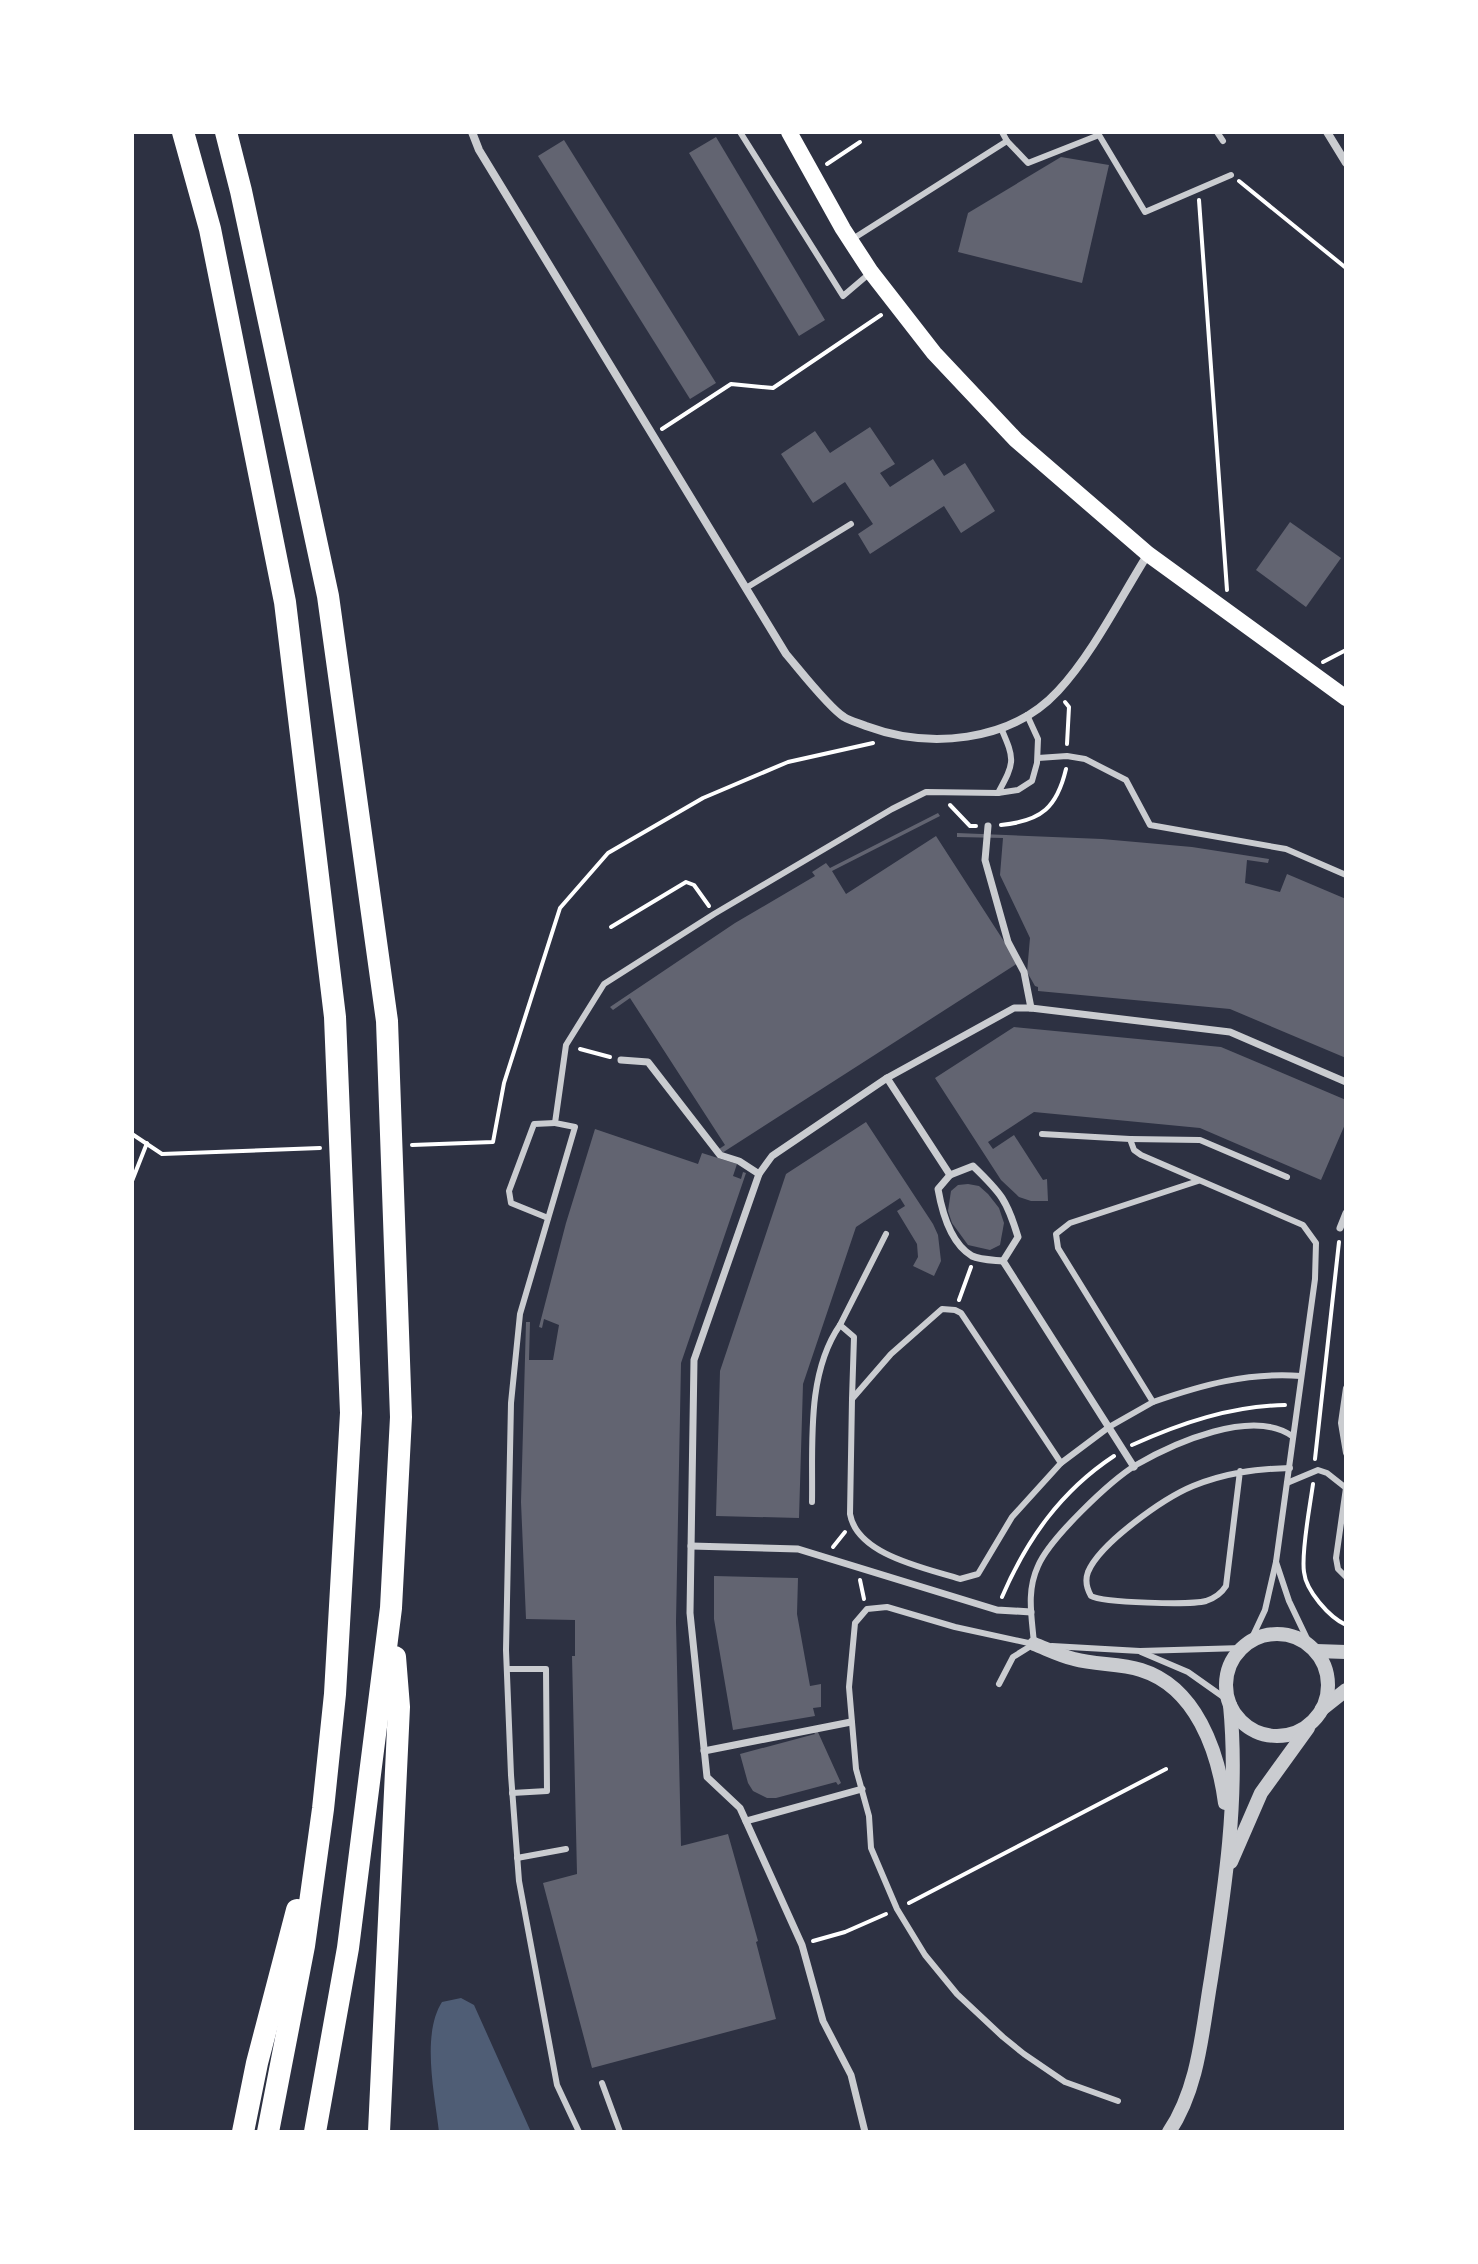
<svg xmlns="http://www.w3.org/2000/svg" width="1478" height="2264" viewBox="0 0 1478 2264" font-family="'DejaVu Sans',sans-serif">
<rect width="100%" height="100%" fill="#2d3142"/>
<path fill="#4f5d75" d="M461 1998 474 2005 531 2132H439C435 2095 421 2035 442 2002Z"/>
<g fill="#626471">
<polygon points="716,137 825,320 799,336 689,153"/>
<polygon points="564,140 716,383 690,399 538,156"/>
<polygon points="1061,157 1109,165 1082,283 958,252 968,213"/>
<polygon points="870,427 895,464 880,473 890,487 933,459 944,476 965,463 995,511 961,533 944,506 870,554 858,534 873,524 845,482 813,503 781,454 815,431 830,453"/>
<polygon points="1290,522 1341,558 1306,607 1256,570"/>
<polygon points="938,813 940,816 832,871 846,894 936,836 1018,963 722,1153 719,1149 725,1145 630,998 613,1010 610,1007 735,923 815,876 812,872 826,863 830,868"/>
<polygon points="957,833 1102,839 1192,847 1269,859 1268,863 1247,860 1245,883 1280,892 1287,874 1346,899 1346,1058 1230,1009 1038,991 1038,987 1035,986 1027,972 1030,938 1000,875 1003,838 957,837"/>
<polygon points="1014,1027 1221,1047 1346,1100 1346,1122 1321,1180 1200,1128 1034,1112 988,1142 993,1149 1014,1135 1043,1180 1047,1179 1048,1201 1031,1201 1019,1197 1001,1180 935,1078"/>
<polygon points="866,1122 933,1224 938,1235 941,1261 934,1276 913,1266 918,1257 917,1244 897,1211 905,1206 900,1198 856,1227 803,1384 799,1518 716,1516 720,1371 786,1174"/>
<polygon points="595,1129 698,1164 702,1153 737,1164 733,1176 741,1179 743,1172 746,1173 681,1363 676,1622 681,1846 728,1834 758,1941 756,1942 776,2019 592,2068 543,1883 577,1874 572,1656 575,1656 575,1620 526,1619 521,1502 526,1322 530,1322 529,1360 553,1360 559,1325 544,1319 542,1328 539,1327 566,1223"/>
<polygon points="968,1184 979,1186 988,1194 999,1208 1004,1223 1000,1245 990,1250 968,1245 952,1223 948,1211 951,1191 958,1185"/>
<polygon points="714,1576 798,1578 797,1614 810,1686 821,1684 821,1707 813,1708 815,1716 733,1730 714,1619"/>
<polygon points="817,1730 841,1783 838,1785 836,1782 776,1798 767,1798 753,1791 748,1783 740,1754 815,1734 813,1731"/>
</g>
<g fill="none" stroke-linecap="round" stroke-linejoin="round">
<g stroke="#fff" stroke-width="4">
<polyline points="827,164 860,142"/>
<polyline points="1239,181 1346,268"/>
<polyline points="1199,200 1227,590"/>
<polyline points="662,429 731,384 773,388 881,315"/>
<polyline points="1323,662 1346,650"/>
<polyline points="1065,702 1069,707 1067,744"/>
<polyline points="950,805 970,826 976,826"/>
<path d="M1001 825C1042 821 1057 807 1066 769"/>
<polyline points="611,927 686,882 694,885 709,906"/>
<polyline points="580,1049 610,1057"/>
<polyline points="132,1134 162,1154 320,1148"/>
<polyline points="412,1145 493,1142 504,1083 560,908 608,853 703,798 788,762 873,743"/>
<polyline points="132,1181 147,1143"/>
<polyline points="959,1300 971,1267"/>
<path d="M1132 1445C1181 1423 1231 1406 1285 1405"/>
<polyline points="1315,1459 1339,1242"/>
<path d="M1313 1484C1310 1506 1301 1552 1304 1572 1306 1591 1329 1617 1346 1625"/>
<polyline points="833,1547 845,1532"/>
<polyline points="860,1580 864,1599"/>
<path d="M1002 1597C1027 1539 1061 1491 1114 1456"/>
<polyline points="909,1903 1166,1769"/>
<polyline points="813,1941 845,1932 886,1914"/>
</g>
<g stroke="#caccd0" stroke-width="6">
<polyline points="740,132 843,296 870,273"/>
<polyline points="1217,132 1223,141"/>
<polyline points="1007,141 1028,163 1099,135 1145,212 1231,175"/>
<polyline points="851,240 1007,141 1002,132"/>
<polyline points="746,588 851,524"/>
<path d="M1001 728C1015 760 1015 762 998 793L1018 790 1032 781 1037 763 1038 739 1027 715"/>
<polyline points="1038,758 1067,756 1085,759 1126,780 1150,825 1286,849 1346,875"/>
<polyline points="1042,1134 1130,1139 1134,1150 1141,1155 1303,1225 1316,1243 1315,1279 1276,1562 1265,1610 1250,1642"/>
<polyline points="1130,1139 1200,1140 1287,1177"/>
<path d="M1198 1181 1070 1223 1056 1234 1058 1248 1153 1402C1202 1385 1248 1372 1301 1376"/>
<polyline points="548,1218 511,1203 509,1191 534,1124 555,1123"/>
<path d="M942 1309 955 1310 961 1313 1061 1463 1012 1517 978 1574 960 1579C925 1568 857 1555 850 1514L852 1399 891 1354Z"/>
<polyline points="1346,1388 1341,1423 1346,1453"/>
<polyline points="852,1399 854,1337 840,1325 886,1234"/>
<polyline points="1061,1463 1109,1427 1153,1402"/>
<path d="M1240 1471 1226 1586C1221 1594 1215 1598 1206 1601 1191 1605 1103 1603 1091 1596 1087 1589 1085 1580 1088 1572 1100 1543 1164 1498 1193 1486 1225 1473 1255 1469 1290 1468"/>
<polyline points="1287,1483 1318,1470 1327,1473 1346,1488"/>
<polyline points="1346,1488 1336,1558 1338,1569 1346,1577"/>
<path d="M812 1502C813 1445 806 1374 840 1325"/>
<polyline points="1276,1562 1289,1601 1310,1645"/>
<polyline points="1033,1644 955,1627 887,1607 867,1609 855,1623 849,1687 856,1769 869,1816 871,1848 897,1909 925,1955 957,1994 1003,2037 1024,2054 1065,2082 1118,2101"/>
<path d="M1034 1644C1032 1617 1026 1592 1038 1566 1050 1538 1110 1481 1136 1465 1174 1443 1252 1408 1292 1436"/>
<polyline points="1052,1646 1140,1651 1242,1648"/>
<polyline points="1141,1652 1188,1672 1229,1701"/>
<polyline points="507,1669 546,1669 547,1791 512,1793"/>
<polyline points="999,1684 1013,1657 1034,1644"/>
<polyline points="517,1858 566,1849"/>
<polyline points="602,2083 620,2132"/>
<polyline points="579,2132 557,2085 519,1881 511,1775 506,1650 511,1403 520,1314 575,1127 555,1123 566,1045 604,984 714,914 892,809 926,792 998,793"/>
</g>
<g stroke="#caccd0" stroke-width="7">
<polyline points="988,826 985,860 1008,942 1024,972 1031,1008"/>
<polyline points="621,1060 648,1062 720,1155 739,1161 759,1174"/>
<path d="M887 1078 950 1175 973 1166C1001 1193 1007 1200 1018 1237L1003 1261 1134 1467"/>
<path d="M950 1175 938 1189C942 1212 950 1243 972 1256 980 1260 994 1260 1003 1261"/>
<polyline points="1340,1228 1346,1213"/>
<polyline points="691,1546 798,1549 997,1610 1031,1612"/>
<polyline points="704,1751 851,1722"/>
<polyline points="746,1821 862,1789"/>
<polyline points="865,2132 851,2075 823,2021 802,1945 740,1808 707,1777 690,1613 694,1360 759,1174 772,1156 887,1078 1014,1008 1031,1008 1230,1032 1346,1082"/>
</g>
<g stroke="#caccd0" stroke-width="8">
<path d="M472 132 479 150 786 654C799 669 829 708 844 717 850 721 859 723 866 726 928 749 1010 743 1058 691 1092 655 1121 597 1148 554"/>
<polyline points="1327,132 1346,163"/>
</g>
<g stroke="#caccd0" stroke-width="14">
<circle cx="1277" cy="1685" r="51"/>
<path d="M1034 1644C1047 1649 1061 1656 1074 1659 1096 1665 1120 1663 1141 1670 1196 1687 1218 1751 1225 1803"/>
<polyline points="1316,1651 1346,1652"/>
<polyline points="1322,1709 1346,1690"/>
<polyline points="1231,1862 1261,1793 1308,1728"/>
<path d="M1169 2132C1199 2087 1202 2031 1211 1979 1225 1888 1239 1797 1230 1705"/>
</g>
<polyline stroke="#fff" stroke-width="16" points="789,132 843,229 871,272 934,353 1016,440 1148,554 1346,698"/>
<g stroke="#fff" stroke-width="22">
<polyline points="183,132 210,229 285,602 335,1017 351,1413 335,1694 323,1809 304,1946 268,2132"/>
<polyline points="226,132 241,191 328,596 387,1021 401,1417 391,1608 348,1948 315,2132"/>
<polyline points="243,2132 257,2063 297,1910"/>
<polyline points="379,2132 399,1707 395,1657"/>
</g>
</g>
<rect width="1478" height="2264" fill="none" stroke="#ffffff" stroke-width="268"/>
</svg>
